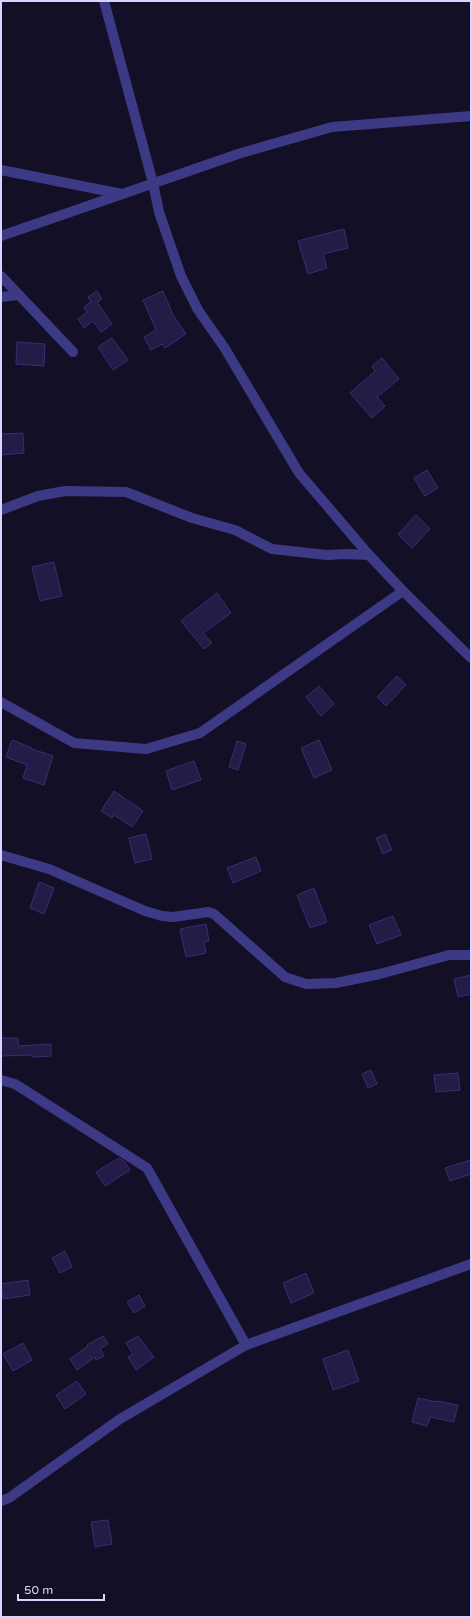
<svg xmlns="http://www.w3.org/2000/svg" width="472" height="1618" viewBox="0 0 472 1618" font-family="'Varela Round',sans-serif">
<rect width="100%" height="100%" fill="#130f26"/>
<g fill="#241b47" stroke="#3b2d73">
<polygon points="344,229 348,248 323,254 327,268 308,274 298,241"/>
<polygon points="97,291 102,299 97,302 112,324 101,332 93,321 84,328 78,319 87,312 84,307 91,302 88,297"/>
<polygon points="163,291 173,315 186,334 165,348 162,344 151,350 144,337 156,330 143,300"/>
<polygon points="112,338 128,360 113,370 98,347"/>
<polygon points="17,342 45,344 44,366 16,364"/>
<polygon points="382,358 399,379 377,397 385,406 372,418 350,393 375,371 372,366"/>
<polygon points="23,433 24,453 1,455 1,434"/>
<polygon points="427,470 438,488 425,496 414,478"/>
<polygon points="416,515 430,529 412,548 398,534"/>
<polygon points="54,562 62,596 40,601 32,567"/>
<polygon points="217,593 231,613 203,633 212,643 204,649 181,621"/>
<polygon points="397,676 406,685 386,706 377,697"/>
<polygon points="319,686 334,704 321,716 306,697"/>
<polygon points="12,740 32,748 32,749 53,756 44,785 23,778 27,765 6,757"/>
<polygon points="319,740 332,770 314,778 301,748"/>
<polygon points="237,741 246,744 238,770 229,767"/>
<polygon points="194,761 201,780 172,790 166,771"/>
<polygon points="114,791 143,811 132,827 114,815 112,818 101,811"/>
<polygon points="146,834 152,859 135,863 129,838"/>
<polygon points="385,834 392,850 383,854 376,838"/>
<polygon points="256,857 261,871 233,883 227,868"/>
<polygon points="39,882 54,888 44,914 30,908"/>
<polygon points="314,888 327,922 310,928 297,895"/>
<polygon points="393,916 401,935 377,944 369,925"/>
<polygon points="206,924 209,941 204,942 206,953 186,957 180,929"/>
<polygon points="471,975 471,994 458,997 454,979"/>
<polygon points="1,1038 18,1038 18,1046 51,1044 51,1056 32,1057 32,1055 1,1056"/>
<polygon points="371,1070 377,1084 368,1088 362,1074"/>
<polygon points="458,1073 460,1090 436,1092 434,1075"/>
<polygon points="119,1158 124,1161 130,1170 105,1186 96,1172"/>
<polygon points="471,1160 471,1174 450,1181 445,1168"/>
<polygon points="65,1251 72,1267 60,1273 52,1258"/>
<polygon points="306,1273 314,1293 291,1303 283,1283"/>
<polygon points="28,1280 30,1295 3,1299 1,1284"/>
<polygon points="139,1295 145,1306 134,1313 127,1302"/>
<polygon points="103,1336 108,1344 100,1349 104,1356 96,1360 95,1357 77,1370 70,1359 88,1346 87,1345"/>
<polygon points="138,1336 154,1357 136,1370 128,1357 133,1354 126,1343"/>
<polygon points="23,1343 32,1360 13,1371 3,1354"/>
<polygon points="348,1350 359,1381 333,1390 323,1359"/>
<polygon points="77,1381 86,1394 65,1409 56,1395"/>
<polygon points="418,1398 436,1402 436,1401 458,1405 454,1422 430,1417 427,1426 412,1422"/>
<polygon points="108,1520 112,1544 95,1547 91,1522"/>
</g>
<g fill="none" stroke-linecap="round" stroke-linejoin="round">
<g stroke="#3d3a85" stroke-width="10">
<polyline points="104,1 153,183 159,212 181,276 198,310 224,347 299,473 369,555 403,591 471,658"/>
<polyline points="1,170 122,194"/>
<polyline points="1,236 241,153 332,127 471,116"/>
<polyline points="1,276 73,352"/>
<polyline points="1,297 19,295"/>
<polyline points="1,510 38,496 65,491 126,492 192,518 235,530 272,549 327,555 346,554 369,555"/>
<polyline points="1,702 74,743 146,749 200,733 403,591"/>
<polyline points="1,855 49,869 145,911 162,916 173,917 208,912 214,914 285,977 306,984 336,983 380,974 449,955 471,955"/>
<polyline points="1,1080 15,1084 147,1168 246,1345"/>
<polyline points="1,1501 9,1498 120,1419 246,1345 471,1264"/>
</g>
</g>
<rect width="472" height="1618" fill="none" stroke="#d9d4ff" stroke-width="4"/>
<path d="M18 1594v6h86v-6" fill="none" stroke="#d9d4ff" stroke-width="2"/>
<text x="24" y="1594" font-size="12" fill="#d9d4ff" stroke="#130f26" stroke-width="3" paint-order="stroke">50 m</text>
</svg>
